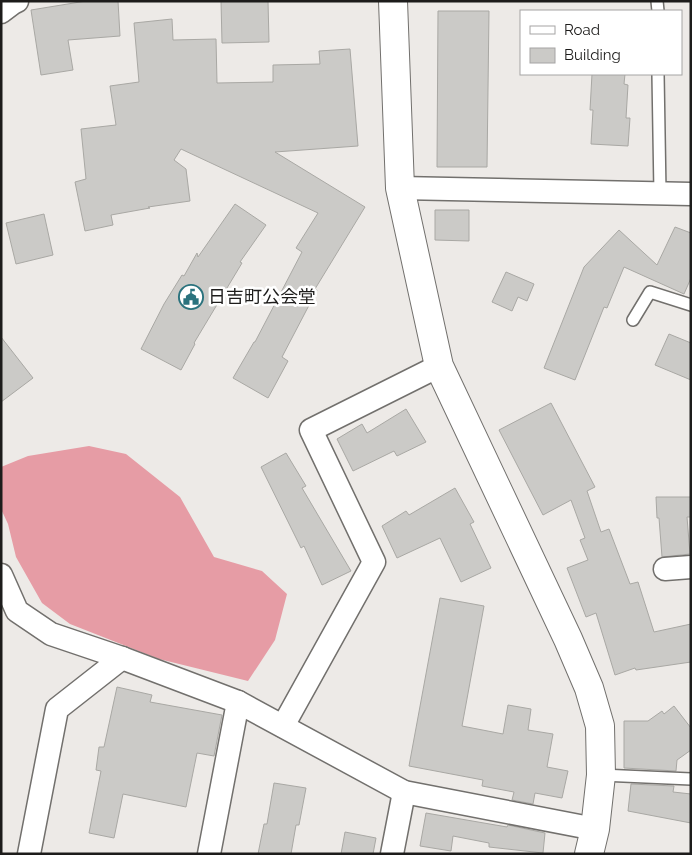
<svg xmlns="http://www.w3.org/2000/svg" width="692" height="855" viewBox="0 0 692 855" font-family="Raleway,'Noto Sans JP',sans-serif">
<rect width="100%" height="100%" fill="#edeae7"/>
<polygon fill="#e69ca5" points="89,446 126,454 180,497 214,557 262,571 287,594 275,640 248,681 159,659 70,624 42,603 16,557 8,524 1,509 1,467 28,456"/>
<g fill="#cbcac7" stroke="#a9a8a4">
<polygon points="86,1 118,1 120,36 68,40 73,70 41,75 31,10"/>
<polygon points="221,1 268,1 269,42 222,43"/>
<polygon points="438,11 489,11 487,167 437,167"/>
<polygon points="172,19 173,40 216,39 217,83 273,82 273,65 320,64 319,51 350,49 358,146 275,152 365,207 315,289 317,290 282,357 288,361 268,398 233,378 254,342 255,342 302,252 296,248 318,213 181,149 174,160 186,169 190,201 148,207 150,208 111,215 113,225 85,231 75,182 86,179 81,129 116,125 110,86 139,82 134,23"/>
<polygon points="592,74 625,74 624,84 628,85 626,118 630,118 628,146 591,144 593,110 590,110"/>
<polygon points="235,204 266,225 240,262 242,263 194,343 195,344 181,370 141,349 164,304 182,275 184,276 197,253 198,257"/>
<polygon points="435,210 469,210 469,241 435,240"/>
<polygon points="44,214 53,255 16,264 6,223"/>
<polygon points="675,227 691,233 691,278 684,294 624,267 607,308 604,307 575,380 544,368 584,267 619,230 657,265"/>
<polygon points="506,272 534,284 527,301 518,297 512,311 492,302"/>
<polygon points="669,334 691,343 691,380 655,365"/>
<polygon points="1,337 33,378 1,402"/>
<polygon points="551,403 595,487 587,491 601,532 609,529 630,584 638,582 654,632 691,624 691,662 636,670 635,668 615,675 596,613 586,617 567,568 588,560 580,540 585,538 571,500 543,515 499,430"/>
<polygon points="406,409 426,442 397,456 394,451 353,471 337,439 362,424 367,433"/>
<polygon points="286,453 306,486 302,488 351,571 322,585 304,546 301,548 261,467"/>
<polygon points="455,488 474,522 470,524 491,568 461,582 440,538 397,558 382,526 406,511 409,515"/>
<polygon points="656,497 691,497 691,517 687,517 690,554 662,557 659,518 657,518"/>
<polygon points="440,598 484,606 462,726 503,734 508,705 531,709 528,730 553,734 547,767 568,771 562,798 535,793 533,804 512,800 514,792 482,786 483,780 409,766"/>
<polygon points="117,687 152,695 150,702 222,715 214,756 197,753 186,807 123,794 114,838 89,833 101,771 96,770 99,747 104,747"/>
<polygon points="674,706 691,728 691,750 677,760 676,771 624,768 624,721 648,721 662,711 664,714"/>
<polygon points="274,783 306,788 299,825 296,825 291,854 258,854 264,824 267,824"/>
<polygon points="631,784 674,786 673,792 691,794 691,823 628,811"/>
<polygon points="426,813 507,827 508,825 545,833 543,853 489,847 489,843 453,836 451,851 420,846"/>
<polygon points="345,832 376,838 373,854 341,854"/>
</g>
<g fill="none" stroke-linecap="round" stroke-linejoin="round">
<defs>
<g id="service">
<polyline points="657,1 658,11"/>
<polyline points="658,74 660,193"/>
<polyline points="633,320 650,292 691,305"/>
<polyline points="601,775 691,779"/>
</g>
<g id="minor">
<polyline points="1,12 13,3 17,1"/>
<polyline points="400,188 691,194"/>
<polyline points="665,569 691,567"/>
<polyline points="1,575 17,611 51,634 122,658 238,702 404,792 595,829"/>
<polyline points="283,726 374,562 311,430 439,366"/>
<polyline points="29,854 57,709 122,658"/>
<polyline points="209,854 238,702"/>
<polyline points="392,854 404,792"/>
</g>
<polyline id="tertiary" points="393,1 400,188 439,366 568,639 589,688 600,726 601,775 595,829 589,854"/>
</defs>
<use href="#service" stroke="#72706d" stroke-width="14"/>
<use href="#minor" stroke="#72706d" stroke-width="25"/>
<use href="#tertiary" stroke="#72706d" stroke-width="30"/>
<use href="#service" stroke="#fff" stroke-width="11"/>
<use href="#minor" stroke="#fff" stroke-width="22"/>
<use href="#tertiary" stroke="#fff" stroke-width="28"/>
</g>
<defs>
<symbol id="civic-ring" viewBox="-11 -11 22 22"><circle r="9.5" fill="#fff" stroke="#2a727d" stroke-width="1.5"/><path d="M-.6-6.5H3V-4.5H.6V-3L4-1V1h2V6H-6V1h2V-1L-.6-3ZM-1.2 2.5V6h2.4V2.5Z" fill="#2a727d"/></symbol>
</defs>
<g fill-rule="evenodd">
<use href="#civic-ring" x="177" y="283" width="28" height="28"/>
</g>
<g text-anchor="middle" stroke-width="5" stroke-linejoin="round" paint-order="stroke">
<g font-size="18" fill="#1d1c1b" stroke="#fff" text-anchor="start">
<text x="208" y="303">日吉町公会堂</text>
</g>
</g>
<rect width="692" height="855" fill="none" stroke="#1d1c1b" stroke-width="5"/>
<rect x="520" y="10" width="162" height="65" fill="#ffffff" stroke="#a5a4a4"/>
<rect x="530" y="26" width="25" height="8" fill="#ffffff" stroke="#a5a4a4"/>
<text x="564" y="35" font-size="15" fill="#1d1c1b">Road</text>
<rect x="530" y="48" width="25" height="15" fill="#cbcac7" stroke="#a5a4a4"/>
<text x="564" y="60" font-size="15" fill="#1d1c1b">Building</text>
</svg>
